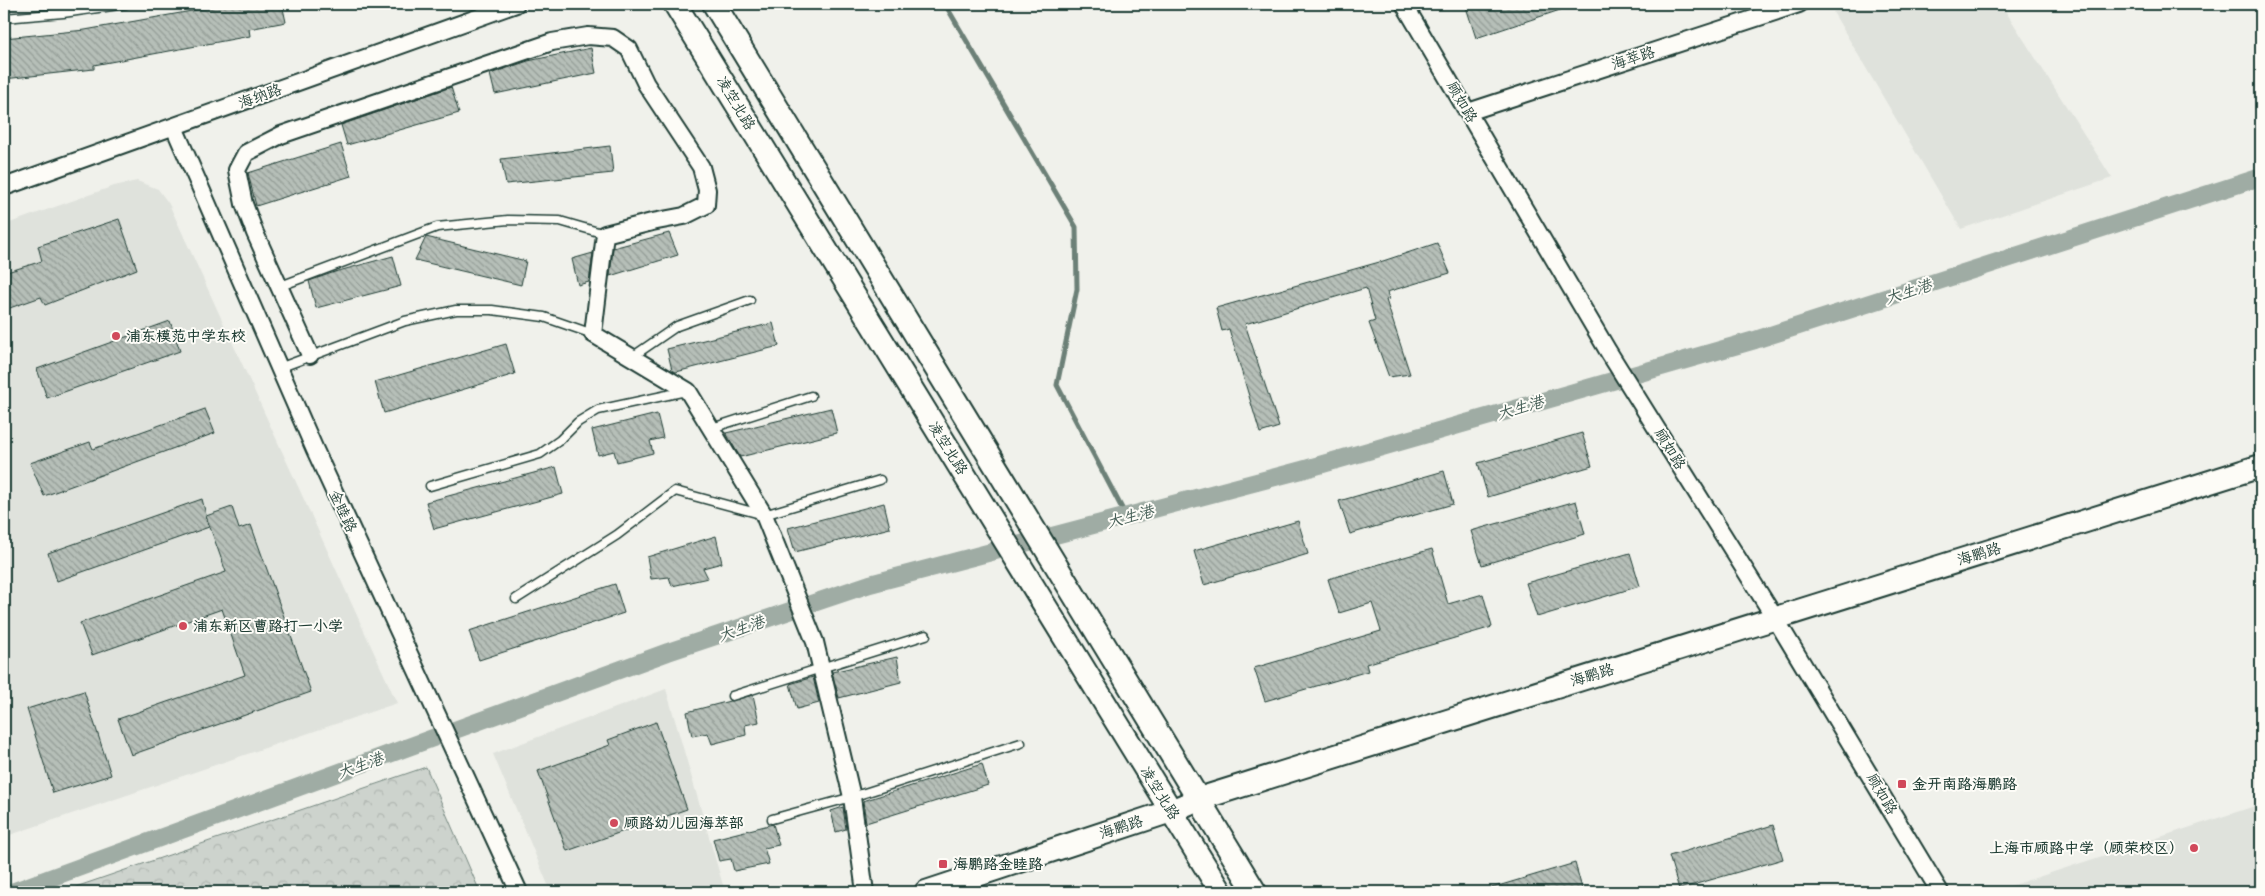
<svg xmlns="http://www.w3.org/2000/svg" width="2265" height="896" viewBox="0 0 2265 896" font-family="Delius,'LXGW WenKai TC',sans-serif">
<defs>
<pattern id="park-crowns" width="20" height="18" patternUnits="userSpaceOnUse" patternTransform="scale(1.25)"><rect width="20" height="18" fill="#cdd3cd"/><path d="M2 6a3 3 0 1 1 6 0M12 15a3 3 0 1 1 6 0" fill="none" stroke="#b0b6b1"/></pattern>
<pattern id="building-back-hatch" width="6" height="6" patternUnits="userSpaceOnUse" patternTransform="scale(1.25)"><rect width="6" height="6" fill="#b6bfb8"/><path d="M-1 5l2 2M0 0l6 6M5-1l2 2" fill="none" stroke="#939c96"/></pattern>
</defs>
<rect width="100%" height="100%" fill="#f0f1eb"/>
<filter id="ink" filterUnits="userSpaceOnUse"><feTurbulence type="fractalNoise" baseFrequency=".02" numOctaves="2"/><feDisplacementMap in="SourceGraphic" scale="10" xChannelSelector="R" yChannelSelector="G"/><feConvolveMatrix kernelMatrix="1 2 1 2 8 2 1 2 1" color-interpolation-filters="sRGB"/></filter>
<g filter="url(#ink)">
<g fill="#dfe2dc">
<polygon points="1857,4 2001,4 2112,178 1961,229 1833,12"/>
<polygon points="137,181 158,189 169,204 397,703 4,837 4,225 114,186"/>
<polygon points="666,689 725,892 551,892 493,754"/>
<polygon points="2261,804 2261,892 1992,892"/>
</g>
<polygon fill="url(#park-crowns)" stroke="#768880" points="426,767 480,892 61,892"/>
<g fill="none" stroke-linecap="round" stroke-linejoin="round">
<polyline stroke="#6c8077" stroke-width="5" points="945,4 1076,227 1077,289 1057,385 1126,516"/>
<polyline stroke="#9faca4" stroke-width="18" points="12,892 668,652 870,584 1302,470 1755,340 2261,177"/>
</g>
<g fill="url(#building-back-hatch)" stroke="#1f3d34">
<polygon points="231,4 282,4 286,22 249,29 250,36 94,65 94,69 4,79 4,38 85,30"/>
<polygon points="1465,4 1571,4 1572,6 1476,38"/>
<polygon points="591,48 596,73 495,94 490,74 528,61"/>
<polygon points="451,87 459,113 347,145 341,125"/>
<polygon points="341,144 351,176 256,206 248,173"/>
<polygon points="610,146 613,173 506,184 501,159"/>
<polygon points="119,219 137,269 45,305 41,297 4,310 4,273 42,261 38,246"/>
<polygon points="669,233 678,255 610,276 613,248"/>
<polygon points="426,237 526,261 521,285 415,260"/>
<polygon points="1437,243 1450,273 1387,292 1389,299 1386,300 1410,374 1389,377 1369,323 1375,321 1366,288 1245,324 1279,427 1260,433 1229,329 1222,331 1216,308 1383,261"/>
<polygon points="593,253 589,282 578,285 572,259"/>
<polygon points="393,256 401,286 316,308 309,281 335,272"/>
<polygon points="170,321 180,351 47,398 37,369"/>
<polygon points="773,323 779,346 676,372 672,370 667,349"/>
<polygon points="506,344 515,374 384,413 375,382"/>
<polygon points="831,408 837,433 740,457 726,433"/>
<polygon points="205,409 215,433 44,496 30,463 90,442 93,449"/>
<polygon points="657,414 663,438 650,441 653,453 617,462 614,451 598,455 592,430"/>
<polygon points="1582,433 1592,466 1488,497 1478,463"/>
<polygon points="556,467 563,494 434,529 426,502"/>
<polygon points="1444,471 1453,504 1350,534 1339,501"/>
<polygon points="202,499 209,527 57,581 48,553"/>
<polygon points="1576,501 1585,534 1482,565 1471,531"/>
<polygon points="884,503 890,528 795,552 788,528"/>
<polygon points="232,507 239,529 251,525 311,692 131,755 118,719 245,675 222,609 92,655 80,623 226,572 206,516"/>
<polygon points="1298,521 1308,554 1204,585 1194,551"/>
<polygon points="716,536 722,563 703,568 708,578 672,586 669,577 651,579 647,557"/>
<polygon points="1432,549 1448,604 1483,594 1492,627 1366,664 1368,671 1265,701 1254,668 1381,631 1372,603 1339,613 1328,579"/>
<polygon points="1630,553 1640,586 1537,617 1526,583"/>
<polygon points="615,584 624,613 479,660 469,631"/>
<polygon points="897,657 901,682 839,698 832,672"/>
<polygon points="813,677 819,703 797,709 790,684"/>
<polygon points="84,691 111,775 53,793 27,709"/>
<polygon points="753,695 759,722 745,725 746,735 712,744 708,733 692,736 687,712"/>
<polygon points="656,722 687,809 567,851 538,771 610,745 608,740"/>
<polygon points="982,764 988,785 866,823 863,801"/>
<polygon points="843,807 846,829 836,832 831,811"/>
<polygon points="773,824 779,845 764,848 769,864 734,871 731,859 719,861 713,839"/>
<polygon points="1773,825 1783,859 1679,889 1669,856"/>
<polygon points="1575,863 1583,892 1489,892 1488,889"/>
</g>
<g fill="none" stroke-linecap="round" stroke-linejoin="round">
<defs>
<g id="lane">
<polyline points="4,18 63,13 126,4"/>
<polyline points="278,287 437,227 508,220 560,221 605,234"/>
<polyline points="632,357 677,326 750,300"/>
<polyline points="279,368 405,321 456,310 492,310 544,317 593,334"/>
<polyline points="712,428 811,396"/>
<polyline points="430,486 540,454 560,440 578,422 598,410 686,391"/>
<polyline points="516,599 617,535 675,491 764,515 880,480"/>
<polyline points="732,696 926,635"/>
<polyline points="772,819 852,797 1021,743"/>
</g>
<g id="street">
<polyline points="1404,4 1608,351 1775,618 1940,892"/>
<polyline points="1468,112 1799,4"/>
<polyline points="174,127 315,450 519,892"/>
<polyline points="4,187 516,4"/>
<polyline points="310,355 255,233 244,204 237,170 246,153 281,135 552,42 588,36 613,38 629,49 646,84 701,167 707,190 706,205 684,216 652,222 605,234 593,334 688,391 764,515 815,642 852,797 865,892"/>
</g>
<g id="secondary">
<polyline points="675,4 1221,892"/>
<polyline points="714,4 1255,892"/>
<polyline points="926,892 1171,811 1199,799 2261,466"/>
</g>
</defs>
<use href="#lane" stroke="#1f3d34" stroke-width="11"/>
<use href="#street" stroke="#1f3d34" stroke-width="20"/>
<use href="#secondary" stroke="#1f3d34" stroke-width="26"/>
<use href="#lane" stroke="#fdfcf7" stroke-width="8"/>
<use href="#street" stroke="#fdfcf7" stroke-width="16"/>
<use href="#secondary" stroke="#fdfcf7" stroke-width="22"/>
</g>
</g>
<g fill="#d1495b" stroke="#fdfcf7" stroke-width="2">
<circle cx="116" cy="336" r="5"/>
<circle cx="183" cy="626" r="5"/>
<rect x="1897" y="779" width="10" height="10" rx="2.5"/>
<circle cx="614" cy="823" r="5"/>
<circle cx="2194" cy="848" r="5"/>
<rect x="938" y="859" width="10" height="10" rx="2.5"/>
</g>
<g text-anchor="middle" stroke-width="4" stroke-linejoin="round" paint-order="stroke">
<g font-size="15" fill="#1f3d34" stroke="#fdfcf7">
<text transform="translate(1633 58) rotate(-18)" y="5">海萃路</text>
<text transform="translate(260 96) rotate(-20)" y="5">海纳路</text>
<text transform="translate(1462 102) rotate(59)" y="5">顾如路</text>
<text transform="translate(736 103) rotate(59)" y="5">凌空北路</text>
<text transform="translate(948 448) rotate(58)" y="5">凌空北路</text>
<text transform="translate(1670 449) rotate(58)" y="5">顾如路</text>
<text transform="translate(343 511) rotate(65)" y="5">金睦路</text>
<text transform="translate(1979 554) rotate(-17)" y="5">海鹏路</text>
<text transform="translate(1592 675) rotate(-17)" y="5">海鹏路</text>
<text transform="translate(1160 793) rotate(58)" y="5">凌空北路</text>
<text transform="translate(1882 794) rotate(59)" y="5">顾如路</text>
<text transform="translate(1121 827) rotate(-18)" y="5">海鹏路</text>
</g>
<g font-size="15" font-weight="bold" fill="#1f3d34" stroke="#fdfcf7" text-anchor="start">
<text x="126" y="341">浦东模范中学东校</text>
<text x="193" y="631">浦东新区曹路打一小学</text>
<text x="1912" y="789">金开南路海鹏路</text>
<text x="624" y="828">顾路幼儿园海萃部</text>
<text x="2184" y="853" text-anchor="end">上海市顾路中学（顾荣校区）</text>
<text x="953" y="869">海鹏路金睦路</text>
</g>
<g font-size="16" font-style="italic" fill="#455e56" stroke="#fdfcf7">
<text transform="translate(1908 291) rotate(-18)" y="6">大生港</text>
<text transform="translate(1520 407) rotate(-16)" y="6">大生港</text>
<text transform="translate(1130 516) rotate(-15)" y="6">大生港</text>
<text transform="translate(741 628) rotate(-19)" y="6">大生港</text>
<text transform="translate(360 765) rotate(-20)" y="6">大生港</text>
</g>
</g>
<rect width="2265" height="896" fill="none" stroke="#fdfcf7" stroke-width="20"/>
<rect x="10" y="10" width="2245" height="876" fill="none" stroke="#1f3d34" stroke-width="2" filter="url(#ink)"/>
</svg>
